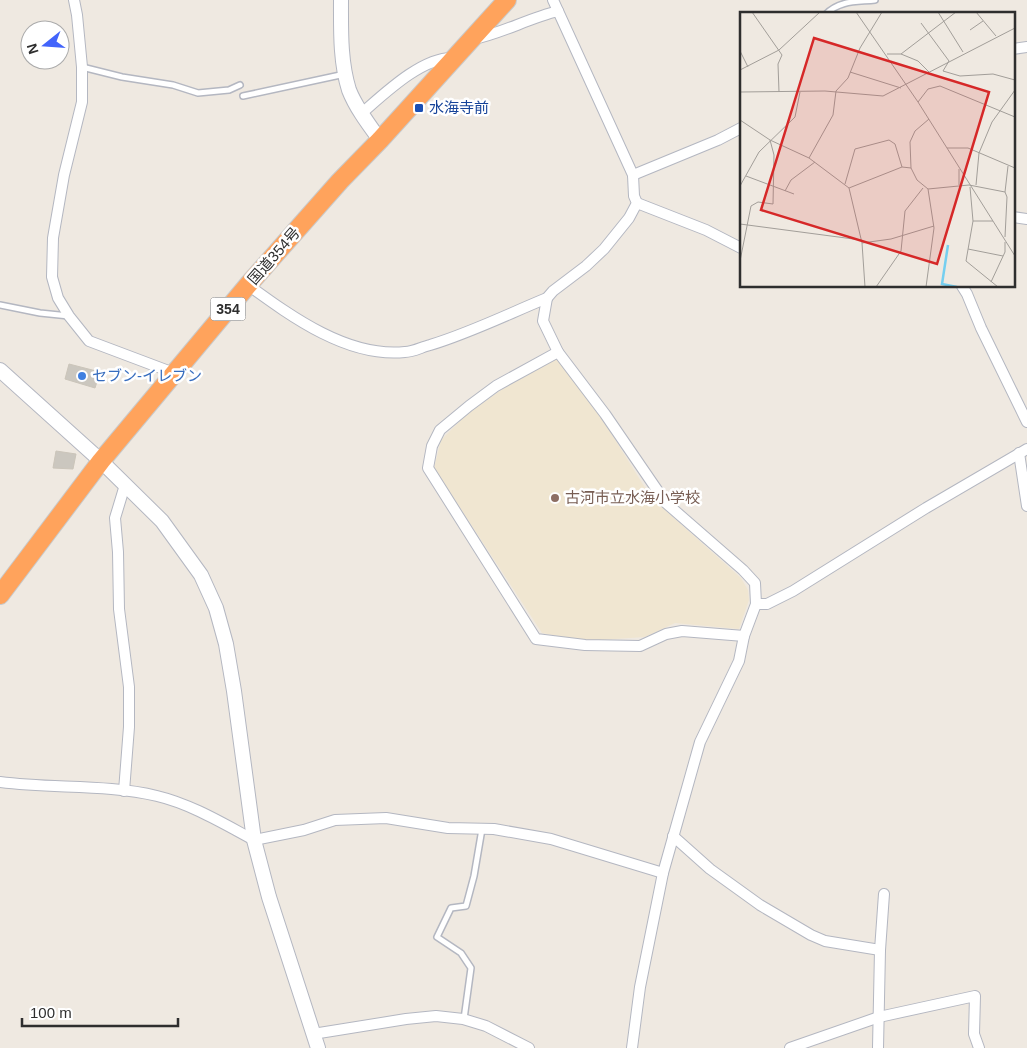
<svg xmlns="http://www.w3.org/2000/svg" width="1027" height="1048" viewBox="0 0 1027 1048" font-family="Helvetica,'Noto Sans JP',sans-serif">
<rect width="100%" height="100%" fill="#efe9e1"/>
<polygon fill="#f0e6d1" points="556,358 599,414 644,486 666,511 741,578 748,590 749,600 739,629 675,623 645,637 585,641 542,633 434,468 441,440 465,416 501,390"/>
<g fill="#cbc7bf" stroke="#cbc5ba">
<polygon points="69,364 100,372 95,388 65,379"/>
<polygon points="56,451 76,454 73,469 53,468"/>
</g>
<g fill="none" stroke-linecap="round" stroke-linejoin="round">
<defs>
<g id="lane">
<path d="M826 14C840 0 857 2 875 0"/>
<polyline points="82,67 122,77 173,85 198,93 229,90 240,85"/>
<polyline points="243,96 345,74"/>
<polyline points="0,305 40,313 69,316"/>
<polyline points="464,1019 471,968 461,953 437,937 451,908 466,906 474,876 482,829"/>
</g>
<g id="street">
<polyline points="74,0 77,15 82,67 82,102 64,175 53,238 52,277 58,298 69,316 89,341 174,373"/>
<path d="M474 39C503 33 529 18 558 11"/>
<polyline points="1013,49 1027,47"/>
<path d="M362 113C384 94 422 57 453 58"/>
<polyline points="633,175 718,140 741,128"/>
<polyline points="637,203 706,230 741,248"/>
<polyline points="1013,217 1027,219"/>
<path d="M248 285C292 317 348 358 405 352 413 352 422 347 430 345 470 333 508 314 547 298L553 291 586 266 604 249 629 218 637 203 634 196 633 175 553 0"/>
<polyline points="962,286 967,294 981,328 1027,422"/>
<polyline points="547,298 543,321 558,352 605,414 666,503 743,570 755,583 756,604 744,636 739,661 700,742 663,873 640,987 632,1048"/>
<polyline points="558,352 496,386 469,406 440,430 432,446 428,468 536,639 585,645 640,646 666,634 682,631 744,636"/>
<polyline points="1019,453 1027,506"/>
<polyline points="756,604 767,604 793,591 926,508 1027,449"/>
<path d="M0 782C52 789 106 784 157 796 191 804 224 824 254 840L304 830 335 820 386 818 448 828 494 829 551 839 663 873"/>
<polyline points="124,791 129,727 129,687 119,609 118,552 115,518 125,485"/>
<polyline points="673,836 710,869 760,905 811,935 825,941 880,950"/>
<polyline points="313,1034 406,1019 436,1016 463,1019 486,1026 529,1048"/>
<polyline points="790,1048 879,1017 975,996 974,1034 979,1048"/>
<polyline points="878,1048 880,950 884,894"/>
</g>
<g id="secondary">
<path d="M341 0C341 30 340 61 349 90 356 108 369 125 380 140"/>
<polyline points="0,370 101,461 162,521 201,575 216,608 226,644 234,691 254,840 269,897 318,1048"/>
</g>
<polyline id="highway" points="0,595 101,461 248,285 340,181 380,140 507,0"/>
</defs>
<use href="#lane" stroke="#b4b7c1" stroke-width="8"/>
<use href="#street" stroke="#b4b7c1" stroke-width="12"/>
<use href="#secondary" stroke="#b4b7c1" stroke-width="16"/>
<use href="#highway" stroke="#c9c9c9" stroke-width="20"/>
<use href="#lane" stroke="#fff" stroke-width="5"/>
<use href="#street" stroke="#fff" stroke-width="10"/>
<use href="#secondary" stroke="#fff" stroke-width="14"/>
<use href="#highway" stroke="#ffa35c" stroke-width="18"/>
</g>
<rect fill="#1a4fb4" stroke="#fff" stroke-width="2" x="414" y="103" width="10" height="10" rx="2.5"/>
<circle fill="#3f7fe0" stroke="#fff" stroke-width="2" cx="82" cy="376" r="5"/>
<circle fill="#8d6e63" stroke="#fff" stroke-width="2" cx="555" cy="498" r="5"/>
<g text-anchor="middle" stroke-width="5" stroke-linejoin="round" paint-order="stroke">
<rect fill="#fff" stroke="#6d6d6d" stroke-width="1" x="210.5" y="297.5" width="35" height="23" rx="4"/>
<g font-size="14" font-weight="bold" fill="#2e2e2e">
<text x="228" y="314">354</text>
</g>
<g font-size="15" fill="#164399" stroke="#fff" text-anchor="start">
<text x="429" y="113">水海寺前</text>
</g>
<g font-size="15" fill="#2e2e2e" stroke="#fff">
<text transform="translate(274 256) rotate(-49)" y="5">国道354号</text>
</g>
<g font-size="15" fill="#366cbe" stroke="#fff" text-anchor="start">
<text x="92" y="381">セブン-イレブン</text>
</g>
<g font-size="15" fill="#785e54" stroke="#fff" text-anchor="start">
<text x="565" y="503">古河市立水海小学校</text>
</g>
</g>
<g transform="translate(740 12)">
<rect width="275" height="275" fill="#efe9e1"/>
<path fill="none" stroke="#75cff0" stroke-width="2.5" d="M208 233 202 272 217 275"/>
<path fill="none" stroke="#a29e99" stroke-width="1" d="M12 0 42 43 38 52 39 80M116 0 178 90 275 244M198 0 223 40M236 0 256 24M181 11 209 49M230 18 243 9M0 39 8 55M147 42H161L178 49 189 60M161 42 216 0M209 49 203 59 220 64 253 62 275 68M0 58 39 38 80 0M110 60 161 76M0 80 85 79 143 84 275 16M178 90 188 77 200 74 275 105M189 107 175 119 170 130 171 156 177 168 188 177 229 173 265 180 267 185 265 225M0 108 30 128 69 146 109 176 162 155 171 156M207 136H228L275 156M69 146 93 103 96 79 108 66 120 36 142 0M219 157V173M6 164 54 182M105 172 115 137 149 128 155 132 162 155M236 173 239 141 252 110 275 78M0 174 19 140 55 105 60 80M230 175 233 209 226 249 258 275M109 176 122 231 125 275M45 179 51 168 75 150M265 180 268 154M233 209H253M0 212 121 228M122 231 151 227 194 214M228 237 263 244M0 249 11 194 18 190 33 192 34 143 30 128M251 270 265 240V230M136 275 161 239 165 199 183 176M186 275 194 216 188 177"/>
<path fill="#d62828" fill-opacity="0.15" stroke="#d62828" stroke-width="2.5" d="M74 26 249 80 197 252 21 198Z"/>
<rect width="275" height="275" fill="none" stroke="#2e2e2e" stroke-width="2.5"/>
</g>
<g transform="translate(45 45) rotate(253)"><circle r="24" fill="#ffffff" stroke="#ababab"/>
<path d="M0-4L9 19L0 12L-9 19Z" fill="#4264fb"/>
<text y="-8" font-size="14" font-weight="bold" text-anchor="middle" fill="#2e2e2e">N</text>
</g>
<path d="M22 1018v8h156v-8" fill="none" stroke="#2e2e2e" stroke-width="2.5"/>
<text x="30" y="1018" font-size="15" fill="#2e2e2e" stroke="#ffffff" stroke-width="4" paint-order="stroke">100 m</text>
</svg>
